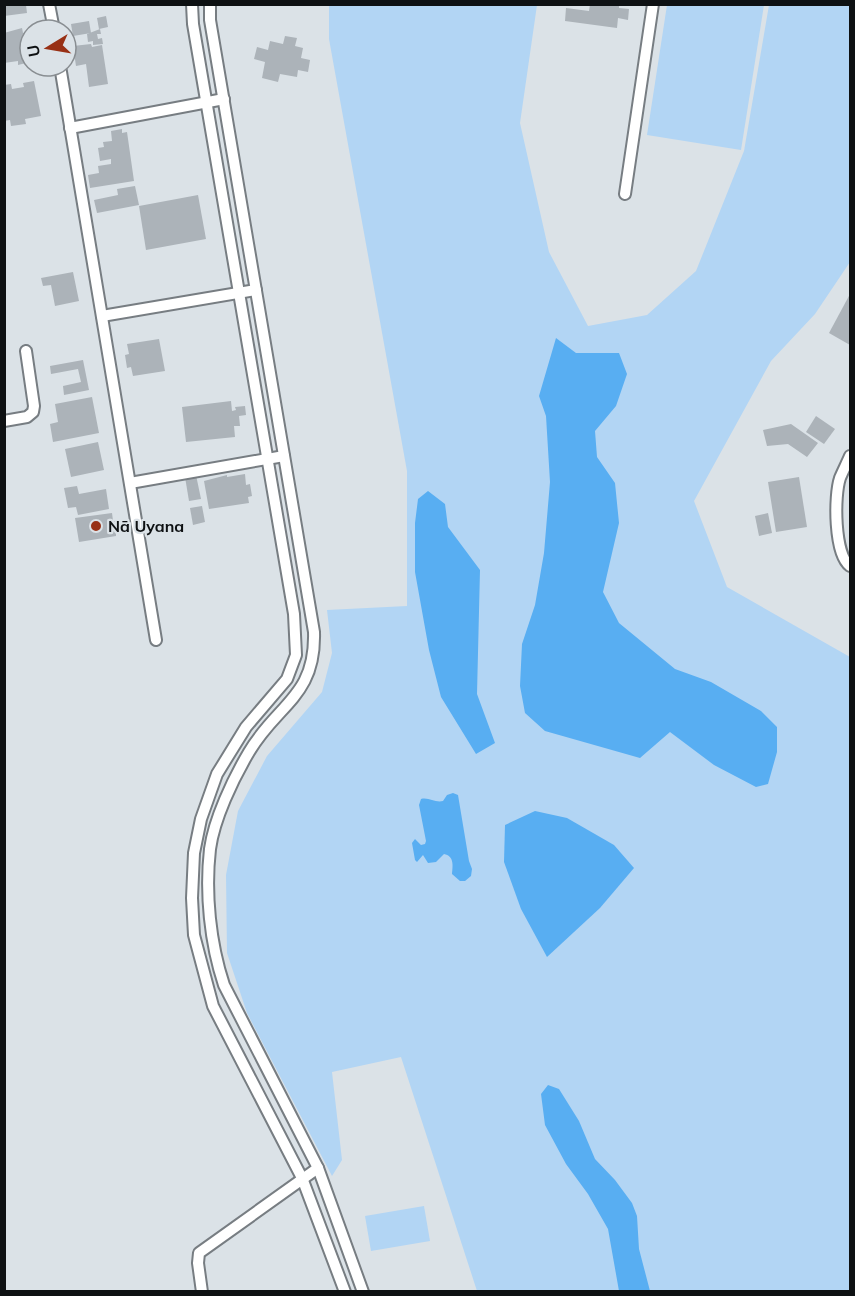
<svg xmlns="http://www.w3.org/2000/svg" width="855" height="1296" viewBox="0 0 855 1296" font-family="Mulish,sans-serif">
<rect width="100%" height="100%" fill="#dbe2e7"/>
<g fill="#b2d5f4">
<polygon points="329,5 537,5 520,123 549,252 588,326 647,315 696,271 744,151 769,5 850,5 850,262 815,314 771,361 694,501 727,587 850,657 850,1291 477,1291 401,1057 332,1072 342,1160 332,1176 247,1013 227,953 226,875 238,811 267,756 322,692 332,653 327,610 407,606 407,471 329,39"/>
<polygon points="667,5 764,5 741,150 647,135"/>
<polygon points="424,1206 430,1241 371,1251 365,1216"/>
</g>
<g fill="#58aef2">
<polygon points="556,338 576,353 619,353 627,374 616,406 595,431 597,457 615,483 619,523 603,592 619,623 675,669 711,682 761,711 777,727 777,752 768,784 756,787 714,765 670,732 640,758 545,731 525,713 520,686 522,644 535,605 544,553 550,482 546,416 539,396"/>
<polygon points="428,491 445,504 448,527 480,570 477,694 495,743 476,754 441,697 429,650 415,572 415,523 418,499"/>
<path d="M453 793 458 795 469 861 472 869 471 876 465 881H460L452 874C453 865 454 856 444 854L436 862 428 863 423 855 417 862 415 860 412 843 415 839 421 845 425 844 426 841 419 805 421 799C429 797 435 803 443 801L447 795Z"/>
<polygon points="535,811 567,818 614,845 634,868 600,908 547,957 521,909 504,862 505,825"/>
<polygon points="548,1085 559,1089 579,1121 595,1159 615,1180 632,1203 637,1216 639,1249 650,1291 619,1291 608,1229 588,1194 566,1164 545,1125 541,1094"/>
</g>
<g fill="#acb3b9">
<polygon points="590,4 619,4 619,8 629,9 628,20 618,18 617,28 565,21 566,8 589,11"/>
<polygon points="4,5 26,5 27,13 4,16"/>
<polygon points="106,16 108,27 99,29 97,18"/>
<polygon points="89,21 91,33 73,36 71,24"/>
<polygon points="22,28 23,33 28,32 30,59 26,59 26,63 18,65 18,61 4,63 4,33"/>
<polygon points="100,29 101,34 97,34 98,39 102,38 103,44 93,45 93,41 88,42 87,34"/>
<polygon points="285,36 297,38 295,46 303,48 301,58 310,60 308,72 298,70 297,77 280,74 278,82 262,78 265,62 254,59 257,47 268,50 270,41 283,44"/>
<polygon points="91,44 92,47 102,45 108,84 89,87 86,64 76,66 73,46"/>
<polygon points="34,81 41,116 25,119 26,124 11,126 10,120 4,121 4,85 11,84 12,89 24,87 23,83"/>
<polygon points="122,129 122,133 127,132 134,181 90,188 88,175 99,173 98,166 111,164 111,159 100,161 98,148 104,147 103,142 112,141 111,131"/>
<polygon points="135,186 139,205 97,213 94,200 118,195 117,189"/>
<polygon points="198,195 206,239 146,250 139,206"/>
<polygon points="73,272 79,301 55,306 51,285 43,286 41,278"/>
<polygon points="850,294 850,345 829,333"/>
<polygon points="159,339 165,371 133,376 131,367 127,368 125,355 129,354 127,344"/>
<polygon points="83,360 89,390 64,395 63,386 81,382 78,369 51,374 50,366"/>
<polygon points="92,397 99,433 53,442 50,424 58,422 55,404"/>
<polygon points="231,401 232,411 236,410 235,407 245,406 246,415 239,416 240,426 234,426 235,437 186,442 182,407"/>
<polygon points="816,416 835,429 824,444 806,432"/>
<polygon points="791,424 818,443 807,457 788,444 767,446 763,430"/>
<polygon points="98,442 104,470 71,477 65,449"/>
<polygon points="245,474 246,485 250,484 252,496 248,497 249,503 209,509 204,481 227,475 227,477"/>
<polygon points="196,475 201,499 189,501 185,477"/>
<polygon points="799,477 807,527 776,532 768,482"/>
<polygon points="77,486 79,494 106,489 109,509 78,515 76,507 68,508 64,488"/>
<polygon points="202,506 205,522 193,525 190,508"/>
<polygon points="112,513 113,521 116,521 116,536 79,542 75,518"/>
<polygon points="768,513 772,533 759,536 755,516"/>
</g>
<g fill="none" stroke-linecap="round" stroke-linejoin="round">
<defs>
<g id="minor">
<polyline points="49,4 54,30"/>
<polyline points="192,4 193,24 294,614 296,655 287,679 246,727 217,774 201,819 194,853 192,898 194,935 213,1006 302,1178 345,1292"/>
<path d="M210 4V20L314 632C316 697 277 704 249 752 233 779 214 819 210 849 205 893 210 943 224 985L318 1168 363 1292"/>
<polyline points="60,66 156,640"/>
<polyline points="70,128 224,99"/>
<polyline points="625,194 653,4"/>
<polyline points="102,316 256,290"/>
<polyline points="4,421 27,417 33,412 34,406 26,351"/>
<path d="M850 456C847 463 843 471 840 478 834 496 834 554 850 566"/>
<polyline points="130,483 284,456"/>
<polyline points="202,1292 198,1263 199,1253 318,1168"/>
</g>
</defs>
<use href="#minor" stroke="#777d82" stroke-width="14"/>
<use href="#minor" stroke="#fff" stroke-width="10"/>
</g>
<circle fill="#983015" stroke="#dbe2e7" stroke-width="2" cx="96" cy="526" r="6"/>
<g text-anchor="middle" stroke-width="4.5" stroke-linejoin="round" paint-order="stroke">
<g font-size="16" font-weight="bold" fill="#0e1113" stroke="#dbe2e7" text-anchor="start">
<text x="108" y="532">Nā Uyana</text>
</g>
</g>
<rect width="855" height="1296" fill="none" stroke="#0e1113" stroke-width="12"/>
<g transform="translate(48 48) rotate(259)"><circle r="28" fill="#dbe2e7" stroke="#898e92" stroke-width="1.5"/>
<path d="M0-4.5L10 22L0 15L-10 22Z" fill="#983015"/>
<text y="-9" font-size="16" font-weight="bold" text-anchor="middle" fill="#0e1113">U</text>
</g>
</svg>
